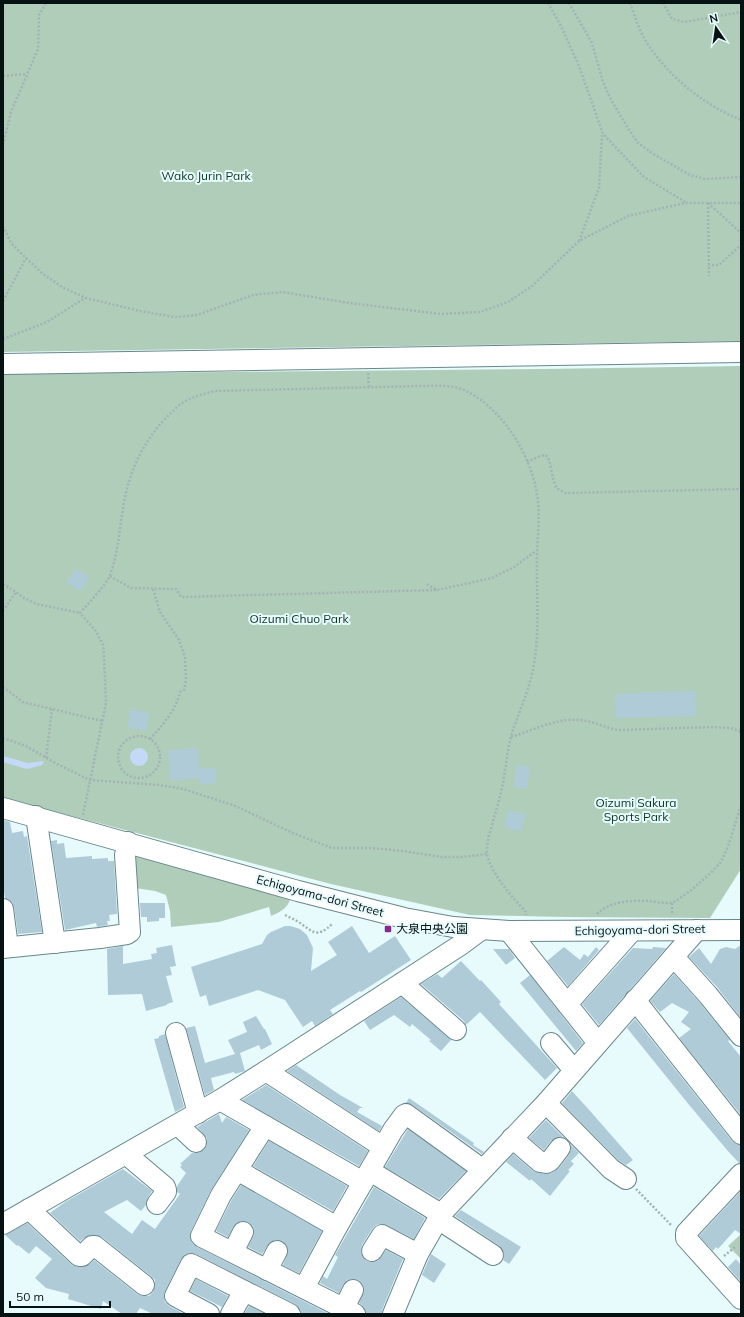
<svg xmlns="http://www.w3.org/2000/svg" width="744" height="1317" viewBox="0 0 744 1317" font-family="Mulish,'Noto Sans JP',sans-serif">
<rect width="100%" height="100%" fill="#e7fbfd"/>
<g fill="#b0cdb9">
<polygon points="3,3 741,3 741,341 3,352"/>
<polygon points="741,366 741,869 710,918 565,917 470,915 331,884 3,798 3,374 544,369"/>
<path d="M134 856 291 895C289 908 282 911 271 916L269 907 219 922 171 927 170 911 166 895 155 891 135 888Z"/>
<polygon points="741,1234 741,1259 728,1246"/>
</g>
<g fill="#c2daf7">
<circle cx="139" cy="757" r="9"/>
<polygon points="3,756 28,763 44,761 42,765 27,769 3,762"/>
</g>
<g fill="#afcbd8">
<polygon points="75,569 89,577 81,591 67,583"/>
<polygon points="695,691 696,716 616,718 615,694"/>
<polygon points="131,709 149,713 146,731 127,727"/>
<polygon points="198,748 199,769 215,768 216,783 200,784 199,778 170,780 168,750"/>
<polygon points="517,765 530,767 527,789 514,787"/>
<polygon points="509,810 526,815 520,832 504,826"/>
<polygon points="3,820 10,822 12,833 23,831 24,837 27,836 42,932 18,934 14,907 12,902 5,898 3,883"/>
<polygon points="57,840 57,844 64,843 66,858 92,856 92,859 108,858 108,861 114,861 117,914 109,915 110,921 107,921 108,925 97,927 96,923 65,930 51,841"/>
<polygon points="140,903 165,903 165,918 159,918 159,921 147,922 147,917 141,917"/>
<polygon points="285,926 290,926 300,929 307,935 313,948 311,971 337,955 328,942 352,926 369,953 395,936 411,960 361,992 360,991 330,1010 333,1014 315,1026 312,1021 303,1027 285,1000 258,990 209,1006 206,995 200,997 191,967 262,944 267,935 271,932"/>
<polygon points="172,945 176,966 170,967 172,975 166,976 173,1002 167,1004 167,1005 146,1011 142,994 108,995 107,949 123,946 123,964 152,959 151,954 157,953 156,948"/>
<polygon points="741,945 741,1018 717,987 689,957 699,948 711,964 720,949 726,947 735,949"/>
<polygon points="564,947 580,960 584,954 588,957 596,947 599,950 568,986 547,961"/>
<polygon points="653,947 666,948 599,1025 582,1004 633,948 652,949"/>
<polygon points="493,949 509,949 515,958 506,965"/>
<polygon points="461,961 480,981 481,980 501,1002 499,1004 557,1068 545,1080 480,1012 466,1025 464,1021 421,984 437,974 442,978"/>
<polygon points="674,974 699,1002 730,1040 728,1041 741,1057 741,1115 679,1038 691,1029 681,1022 689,1012 672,1003 660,1012 650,1001"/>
<polygon points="530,975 583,1043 576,1051 520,983"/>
<polygon points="401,997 451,1040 441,1051 429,1041 431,1040 412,1024 410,1027 394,1015 370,1030 364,1021"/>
<polygon points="256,1016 264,1029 265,1029 272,1044 261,1050 259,1045 240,1053 245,1071 235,1074 234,1072 211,1078 214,1090 205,1095 186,1028 195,1026 205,1063 235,1054 228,1040 247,1032 243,1022"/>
<polygon points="635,1019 732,1141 736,1144 741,1145 741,1163 739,1163 727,1150 690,1106 627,1028"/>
<polygon points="165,1034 184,1107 175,1112 154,1039 159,1038 159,1036"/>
<polygon points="296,1065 340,1095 363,1108 360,1108 357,1112 382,1126 379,1131 287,1071"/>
<polygon points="266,1085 368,1151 359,1166 242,1100"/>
<polygon points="572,1091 591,1112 633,1160 626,1165 618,1160 562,1103"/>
<polygon points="409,1098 474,1143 473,1145 484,1152 482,1154 413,1105 406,1103"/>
<polygon points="219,1114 222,1123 226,1117 249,1130 211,1190 191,1231 190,1237 193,1244 197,1247 329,1314 301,1314 300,1308 295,1304 196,1254 191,1253 185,1254 181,1259 165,1291 164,1296 165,1302 169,1306 184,1314 153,1314 140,1308 136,1314 122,1314 103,1301 101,1309 68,1299 69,1294 46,1288 35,1278 52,1259 36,1246 29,1254 18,1245 17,1246 5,1235 27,1223 72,1265 78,1267 83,1267 90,1264 94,1260 137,1294 143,1296 149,1296 153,1292 155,1286 155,1280 151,1276 102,1237 91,1235 84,1238 80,1241 50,1213 65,1202 123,1169 152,1191 148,1197 146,1205 141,1211 127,1200 104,1212 132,1234 142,1220 155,1229 180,1194 177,1192 177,1186 186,1173 180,1167 182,1165 180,1164 192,1153 199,1153 204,1150 207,1145 207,1138 197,1127"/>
<polygon points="546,1120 564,1138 561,1137 555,1138 551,1141 544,1150 529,1138"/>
<polygon points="408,1129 466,1171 439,1199 385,1167"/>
<polygon points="269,1141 347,1186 333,1211 253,1166"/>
<polygon points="571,1145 579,1153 571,1161 574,1164 568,1170 570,1171 550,1196 531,1179 530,1181 506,1162 513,1154 533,1171 544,1174 551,1173 559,1168 569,1155 571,1150"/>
<polygon points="241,1185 322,1231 299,1273 283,1265 288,1251 286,1245 282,1241 276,1240 271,1242 262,1254 248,1247 253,1237 254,1232 253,1226 248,1222 242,1221 236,1223 233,1227 228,1237 216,1231 231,1201"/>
<polygon points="374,1187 425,1218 414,1239 387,1225 381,1224 376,1225 372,1229 362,1245 361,1251 362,1256 366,1261 372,1262 378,1261 386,1250 403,1259 382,1310 382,1314 366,1314 364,1307 359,1303 364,1290 363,1284 358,1280 353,1279 347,1280 343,1285 339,1293 320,1283 323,1276 327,1279 338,1257 335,1255"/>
<polygon points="741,1191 741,1234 735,1230 718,1249 716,1247 713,1251 699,1236"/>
<polygon points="461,1210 521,1247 509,1264 503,1260 504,1255 503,1250 500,1246 455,1216"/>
<polygon points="431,1254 446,1264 434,1283 422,1275"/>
<polygon points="736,1259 741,1265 741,1282 728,1267"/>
<polygon points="196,1279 228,1296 222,1307 190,1291"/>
<polygon points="249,1306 263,1313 262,1314 244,1314"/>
</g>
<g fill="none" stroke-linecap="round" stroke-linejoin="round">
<defs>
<g id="minor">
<polyline points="3,364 741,352"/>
<polyline points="3,808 298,891 404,918 453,927 509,931 741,930"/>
<polyline points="36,816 55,943"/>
<polyline points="3,909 8,947"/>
<polyline points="509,931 598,1043"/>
<polyline points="3,948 100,938 127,934 130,932 125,855 128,842"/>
<polyline points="674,957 708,995 741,1036"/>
<polyline points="402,983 456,1030"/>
<polyline points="635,1000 741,1134"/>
<polyline points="567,1004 632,931"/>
<polyline points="176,1033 198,1113"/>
<polyline points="551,1043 574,1070"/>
<polyline points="266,1071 383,1147"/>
<polyline points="220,1100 363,1182"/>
<polyline points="546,1103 611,1169 626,1179"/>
<polyline points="178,1125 196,1142"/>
<polyline points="265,1126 221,1195 201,1236 202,1237 355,1314"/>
<polyline points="512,1138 540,1162 546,1163 550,1161 560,1148"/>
<polyline points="126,1154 165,1187 166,1190 166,1192 157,1204"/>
<polyline points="237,1170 337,1227"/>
<polyline points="370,1171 441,1214"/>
<polyline points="741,1174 686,1233 686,1238 741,1299"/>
<polyline points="29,1209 79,1256 82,1256 92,1246 95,1246 144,1285"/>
<polyline points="438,1219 493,1255"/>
<polyline points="3,1224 220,1100 266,1071 462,944 481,930"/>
<polyline points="372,1251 382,1235 418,1254"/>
<polyline points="233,1252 243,1232"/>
<polyline points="267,1270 277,1251"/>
<polyline points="304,1288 337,1227 393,1130 404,1115 406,1114 482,1169"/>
<polyline points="344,1308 353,1290"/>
<polyline points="209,1314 175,1296 191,1264 290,1314"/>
<polyline points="231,1314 244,1291"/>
<polyline points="393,1314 418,1254 441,1214 546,1103 697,930"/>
</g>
</defs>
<use href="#minor" stroke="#68878b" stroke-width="22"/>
<g stroke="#a1b3b4" stroke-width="2.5" stroke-dasharray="2 2" stroke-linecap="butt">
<polyline points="548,3 561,26 579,66 603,134 644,177 685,202"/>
<polyline points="569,3 592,43 603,82 610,98 629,130 638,143 655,155 690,175 705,179 741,177"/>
<path d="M630 3C635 16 639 31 647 43 670 78 703 104 741 120"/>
<polyline points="663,3 672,19 685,22 741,12"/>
<polyline points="3,76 27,74"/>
<polyline points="3,145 11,112 38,49 39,15 46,3"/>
<polyline points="708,203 709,276"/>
<polyline points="708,203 741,233"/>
<polyline points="3,226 11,243 26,258 43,274 62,287 86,298 140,311 175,317 197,315 253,295 282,292 349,303 441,314 480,312 508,302 532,286 579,241 628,216 685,203 741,203"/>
<polyline points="579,241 599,188 602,135"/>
<polyline points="708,265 719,265 741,245"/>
<polyline points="3,301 26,258"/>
<polyline points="3,339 47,322 85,298"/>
<polyline points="368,373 369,387"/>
<path d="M527 462C531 460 542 455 545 455 552 458 551 481 557 488 559 490 562 491 565 493L741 489"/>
<polyline points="110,576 131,588 176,589 181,597 437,590"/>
<polyline points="3,584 16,592 24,598 37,604 80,613"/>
<polyline points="427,584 437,590 492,578 514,567 536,551"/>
<polyline points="3,611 16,592"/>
<polyline points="3,687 23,702 102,721"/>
<circle cx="139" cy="757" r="21"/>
<path d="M511 737C534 730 556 718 580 720 594 721 606 729 620 730L711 727 731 728 741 732"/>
<polyline points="3,738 26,746 57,764 90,780 160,785 183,789 233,805 293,833 332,848 371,848 403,851 441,857 462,857 487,854"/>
<path d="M150 739C162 726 176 710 180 692L184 690 186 680 185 657 179 640 160 612 153 589"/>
<polyline points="46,758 52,709"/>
<path d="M83 815 106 703 104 655 103 645 96 631 80 613C87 605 107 584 110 575 118 554 119 531 123 509 128 475 140 447 163 421 169 415 174 409 181 404 191 397 203 394 215 391L420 386C435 386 452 384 466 391 502 408 531 455 537 494 541 517 536 546 537 571 537 606 540 643 531 678 526 698 517 717 511 736 506 757 505 779 499 800 496 813 485 842 487 854 491 874 513 898 526 912V915"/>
<polyline points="672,903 672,914"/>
<path d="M597 914C609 901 633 900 649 901 656 902 663 903 670 903 680 902 713 872 720 863 730 847 734 824 741 806"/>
<path d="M285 915C289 917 293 919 297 921 313 931 316 940 333 923"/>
<polyline points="636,1189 672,1226"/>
<polyline points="724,1256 735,1247"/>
</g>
<use href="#minor" stroke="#fff" stroke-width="20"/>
</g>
<rect fill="#8a2890" stroke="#e7fbfd" stroke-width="1.5" x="384" y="925" width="8" height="8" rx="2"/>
<g text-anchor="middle" stroke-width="4" stroke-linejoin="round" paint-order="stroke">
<g font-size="12" fill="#0a351f" stroke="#e7fbfd">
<text x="206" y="180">Wako Jurin Park</text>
<text x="299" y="623">Oizumi Chuo Park</text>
<text x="636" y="807">Oizumi Sakura<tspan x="636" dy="14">Sports Park</tspan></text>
</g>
<g font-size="12" fill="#061112" stroke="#e7fbfd">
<text transform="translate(320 896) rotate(15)" y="4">Echigoyama-dori Street</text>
<text transform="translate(640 930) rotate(-1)" y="4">Echigoyama-dori Street</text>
</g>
<g font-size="12" fill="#061112" stroke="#e7fbfd" text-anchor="start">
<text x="396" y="933">大泉中央公園</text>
</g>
</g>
<rect width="744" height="1317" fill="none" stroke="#061112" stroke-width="8"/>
<g transform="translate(716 28) rotate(347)" stroke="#e7fbfd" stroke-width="3" paint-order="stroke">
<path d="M0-3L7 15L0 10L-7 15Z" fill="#061112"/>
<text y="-6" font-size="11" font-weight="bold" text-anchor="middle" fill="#061112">N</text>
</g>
<path d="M10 1301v6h100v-6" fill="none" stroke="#061112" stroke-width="2"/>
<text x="16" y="1301" font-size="12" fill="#061112" stroke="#e7fbfd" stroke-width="3" paint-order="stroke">50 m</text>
</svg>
